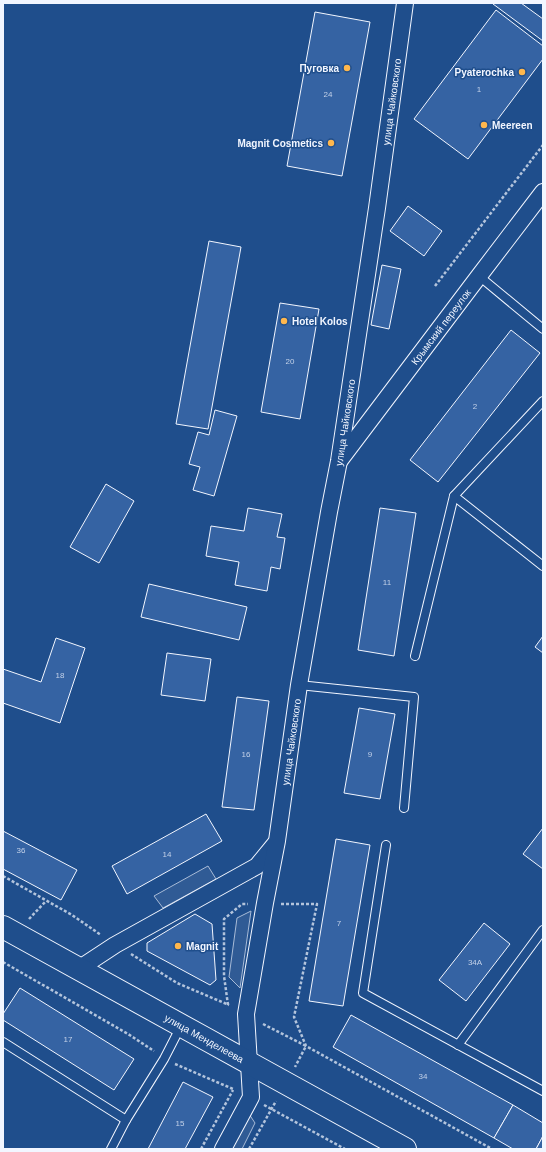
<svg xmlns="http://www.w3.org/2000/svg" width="546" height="1152" viewBox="0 0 546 1152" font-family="Helvetica,sans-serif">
<rect width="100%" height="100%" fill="#1f4e8c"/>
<g fill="#305b95" stroke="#a8bbd7">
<polygon points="208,866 216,879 163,908 154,896"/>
<polygon points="251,911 240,988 229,977 237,918"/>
<polygon points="249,1114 255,1123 242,1149 230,1149"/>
</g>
<g fill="#3563a3" stroke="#f2f6ff">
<polygon points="494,3 521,3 543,19 543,41 493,4"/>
<polygon points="496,10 543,46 543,59 468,159 414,119"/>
<polygon points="315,12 370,22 342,176 287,166"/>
<polygon points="408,206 442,231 424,256 390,231"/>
<polygon points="209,241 241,247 208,429 176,424"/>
<polygon points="382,265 401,269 389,329 371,325"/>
<polygon points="280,303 319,309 300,419 261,412"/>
<polygon points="511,330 540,353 438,482 410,460"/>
<polygon points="215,410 237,416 214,496 193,490 200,467 189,464 198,432 209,435"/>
<polygon points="106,484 134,501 99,563 70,547"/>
<polygon points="248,508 282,514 277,537 285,538 280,569 271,567 267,591 235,585 239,562 206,556 211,526 244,531"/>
<polygon points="380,508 416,513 394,656 358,650"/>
<polygon points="149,584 247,607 239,640 141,617"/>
<polygon points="543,636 543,653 535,647"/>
<polygon points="56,638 85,648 60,723 3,703 3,669 41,682"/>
<polygon points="167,653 211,659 205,701 161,695"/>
<polygon points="237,697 269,701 254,810 222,807"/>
<polygon points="359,708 395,714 380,799 344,793"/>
<polygon points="206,814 222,841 127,894 112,866"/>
<polygon points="543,828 543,869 523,854"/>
<polygon points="3,831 77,870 61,900 3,869"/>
<polygon points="336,839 370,845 343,1006 309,1001"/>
<polygon points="195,914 212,924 216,980 210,985 147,951 147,943"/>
<polygon points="484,923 510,944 466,1001 439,980"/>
<polygon points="20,988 134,1059 114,1090 3,1020 3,1014"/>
<polygon points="351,1015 513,1105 494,1138 333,1047"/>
<polygon points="183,1082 213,1097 185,1149 148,1149"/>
<polygon points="513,1105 543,1123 543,1136 536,1149 513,1149 494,1138"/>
<polygon points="543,1136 543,1149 536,1149"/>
</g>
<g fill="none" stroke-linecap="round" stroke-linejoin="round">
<defs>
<g id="service">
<polyline points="479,276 543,329"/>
<polyline points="454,496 543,566"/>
<polyline points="415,656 454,496 543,401"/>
<polyline points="299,685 414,697 404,808"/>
<polyline points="386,845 363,993 543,1091"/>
<polyline points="3,1042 126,1120"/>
<polyline points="458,1045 543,930"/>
<polyline points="111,1149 126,1120 164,1059 181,1026"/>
</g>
<g id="minor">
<path id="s1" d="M340 460 479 276 543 192"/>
<polyline points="80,968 115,945 257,866 275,844"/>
<path id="s2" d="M223 1149 251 1097 246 1014 265 903 277 841 299 685 329 512 339 461 377 208 405 3"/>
</g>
<g id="secondary">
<path id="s3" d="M3 927C137 1000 271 1076 405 1149"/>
</g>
</defs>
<use href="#service" stroke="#f2f6ff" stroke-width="10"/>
<use href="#minor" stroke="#f2f6ff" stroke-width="18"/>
<use href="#secondary" stroke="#f2f6ff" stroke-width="24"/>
<g stroke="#b3c4dc" stroke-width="2.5" stroke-dasharray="3 2" stroke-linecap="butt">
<polyline points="435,286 543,145"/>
<polyline points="3,876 72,915 101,935"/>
<polyline points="281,904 317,904 294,1017 306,1046 492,1149"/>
<polyline points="29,919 46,901"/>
<polyline points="131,954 177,983 229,1005"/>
<polyline points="3,962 128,1034 154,1051"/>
<polyline points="228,1005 224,976 224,919 242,904 248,904"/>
<polyline points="263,1024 306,1046 295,1067"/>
<polyline points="175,1064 233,1089"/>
<polyline points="264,1105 345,1149"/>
<polyline points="201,1149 233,1090"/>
<polyline points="249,1149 276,1101"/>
</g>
<use href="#service" stroke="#1f4e8c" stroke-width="8"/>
<use href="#minor" stroke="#1f4e8c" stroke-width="16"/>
<use href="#secondary" stroke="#1f4e8c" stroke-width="22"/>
</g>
<g fill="#ffb74d" stroke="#1f4e8c" stroke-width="1.5">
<circle cx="347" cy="68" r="4"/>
<circle cx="522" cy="72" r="4"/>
<circle cx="484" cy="125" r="4"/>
<circle cx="331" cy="143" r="4"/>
<circle cx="284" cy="321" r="4"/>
<circle cx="178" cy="946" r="4"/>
</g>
<g text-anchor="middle" stroke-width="3" stroke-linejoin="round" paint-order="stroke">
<g font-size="8" fill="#c3d1e8">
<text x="479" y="92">1</text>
<text x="328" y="97">24</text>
<text x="290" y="364">20</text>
<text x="475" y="409">2</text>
<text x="387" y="585">11</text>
<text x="60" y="678">18</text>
<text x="246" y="757">16</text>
<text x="370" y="757">9</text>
<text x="21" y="853">36</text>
<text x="167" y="857">14</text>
<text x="339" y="926">7</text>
<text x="475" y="965">34А</text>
<text x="68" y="1042">17</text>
<text x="423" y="1079">34</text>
<text x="180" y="1126">15</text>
</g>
<g font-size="10" font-weight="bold" fill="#f2f6ff" stroke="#1f4e8c" text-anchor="end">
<text x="339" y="72">Пуговка</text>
<text x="514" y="76">Pyaterochka</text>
<text x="492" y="129" text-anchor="start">Meereen</text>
<text x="323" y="147">Magnit Cosmetics</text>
<text x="292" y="325" text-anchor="start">Hotel Kolos</text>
<text x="186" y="950" text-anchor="start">Magnit</text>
</g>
<g font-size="10" fill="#f2f6ff" stroke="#1f4e8c">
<text dy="4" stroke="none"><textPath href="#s2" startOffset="1066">улица Чайковского</textPath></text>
<text dy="4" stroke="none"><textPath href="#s1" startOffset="167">Крымский переулок</textPath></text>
<text dy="4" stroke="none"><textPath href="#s2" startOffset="742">улица Чайковского</textPath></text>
<text dy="4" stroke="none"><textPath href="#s2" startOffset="418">улица Чайковского</textPath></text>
<text dy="4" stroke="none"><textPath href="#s3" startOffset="230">улица Менделеева</textPath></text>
</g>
</g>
<rect width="546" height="1152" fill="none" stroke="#f2f6ff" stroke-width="8"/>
</svg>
